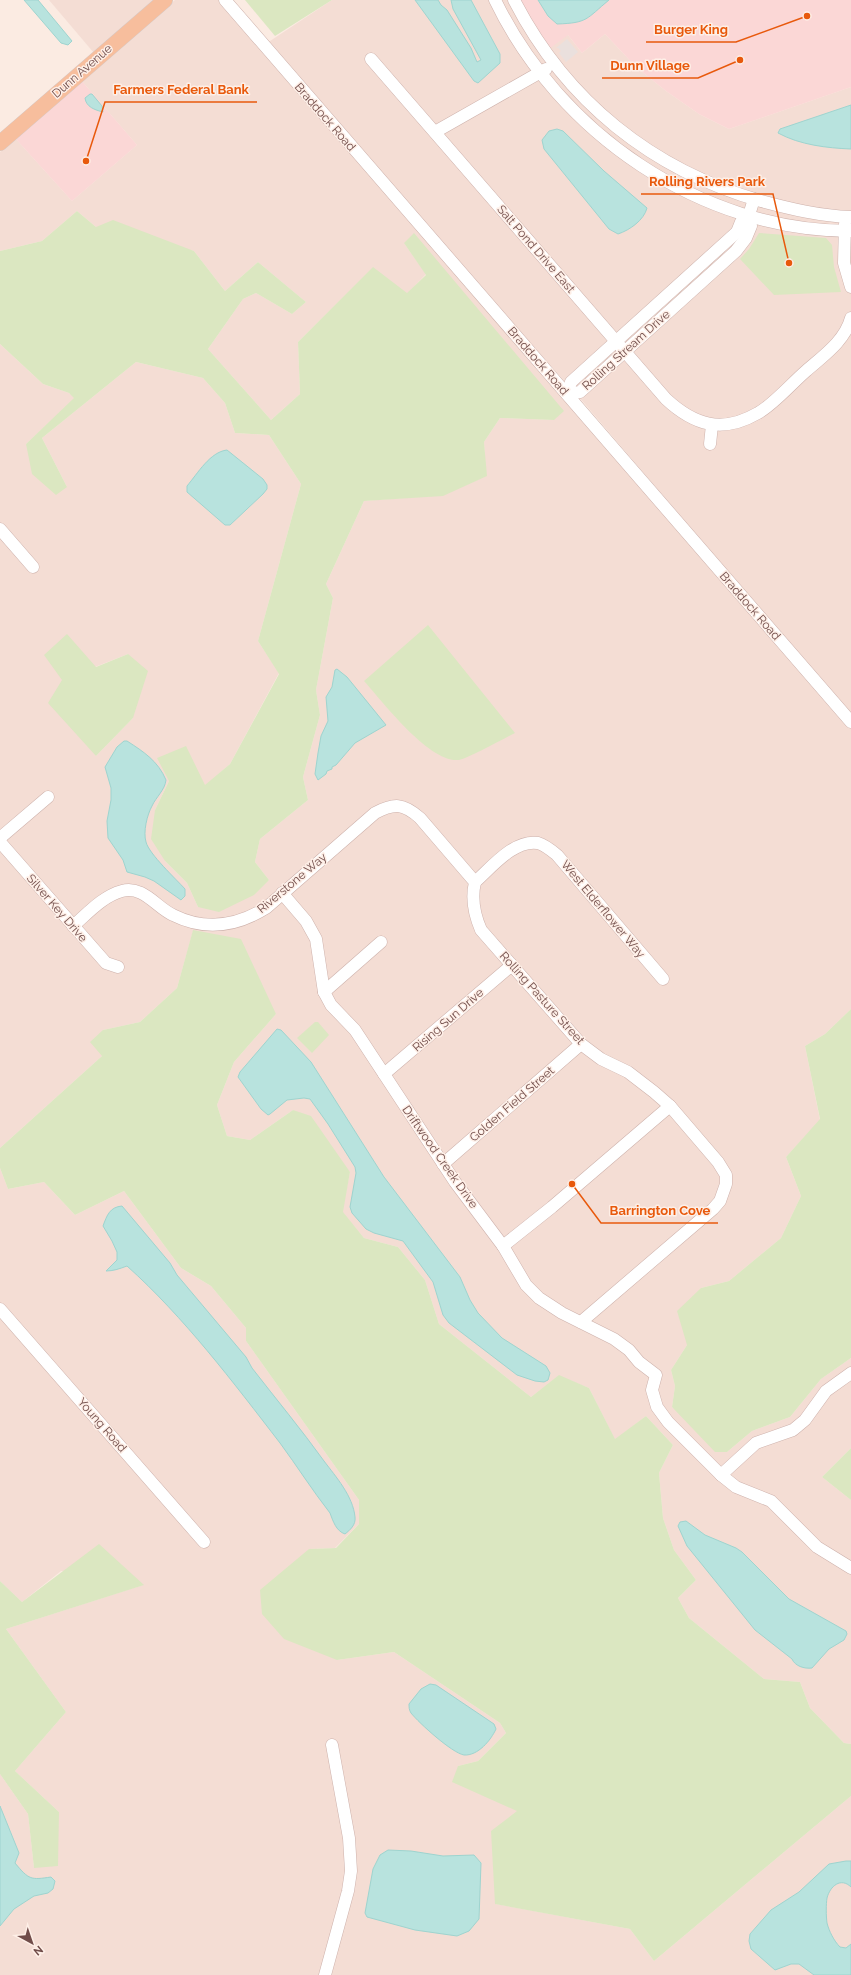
<svg xmlns="http://www.w3.org/2000/svg" width="851" height="1975" viewBox="0 0 851 1975" font-family="Raleway,sans-serif">
<rect width="100%" height="100%" fill="#fbebe2"/>
<g fill="#f4ddd4" fill-rule="evenodd">
<polygon points="49,0 155,0 94,53"/>
<path d="M175 0H219L851 729V1009L825 1034 805 1046 820 1120 786 1157 801 1196 781 1238 729 1281 701 1288 687 1345 671 1370 675 1386 672 1407 727 1452 752 1431 790 1417 821 1379 851 1358V1448L822 1477 851 1500V1744L844 1743 810 1708 800 1682 764 1679 689 1618 678 1598 696 1580 674 1550 663 1518 659 1473 673 1445 646 1416 615 1440 589 1388 559 1376 531 1397 439 1324 425 1280 398 1247 364 1238 342 1212 350 1172 293 1110 250 1140 227 1136 217 1105 234 1062 276 1014 193 931 177 988 140 1022 103 1030 102 1056 0 1148V344L43 384 69 393 75 398 26 444 67 487 42 438 136 362 203 378 225 403 235 433 269 435 301 484 258 641 279 673 230 764 205 786 169 781 155 810 165 861 187 883 198 907 269 880 255 862 260 839 308 800 303 777 320 715 316 690 333 598 326 584 364 501 443 495 486 476 484 442 500 418 554 420 404 243 426 274 407 294 373 268 298 342 300 394 271 420 208 349 243 299 256 293 292 314 306 302 258 262 225 291 194 251 96 227 77 211 42 241 0 251V152L15 138 72 201 137 145 81 80ZM128 654 133 718 96 756 62 680Z"/>
<polygon points="332,0 520,0 568,35 582,53 605,34 636,67 666,91 699,114 729,129 851,87 851,716 585,404 362,154 267,43"/>
<polygon points="0,1168 8,1189 44,1182 75,1215 124,1191 181,1268 211,1286 246,1328 246,1341 359,1500 359,1524 335,1548 309,1549 337,1660 394,1652 500,1723 506,1733 478,1761 458,1766 518,1811 496,1904 630,1929 654,1961 851,1796 851,1975 0,1975 0,1774 28,1814 34,1868 59,1812 15,1771 66,1712 6,1629 143,1585 61,1571 22,1602 0,1581"/>
</g>
<g fill="#fbd7d6">
<polygon points="520,0 851,0 851,87 729,129 699,114 666,91 636,67 605,34 582,53 568,35 549,49"/>
<polygon points="81,80 137,145 72,201 15,138"/>
</g>
<polygon fill="#eae0dd" points="567,39 578,52 566,62 559,53 561,51 558,48 556,48"/>
<g fill="#dbe7c1">
<polygon points="245,0 332,0 275,36"/>
<polygon points="77,211 96,227 113,220 194,251 225,291 258,262 306,302 292,314 256,293 243,299 208,349 271,420 300,394 298,342 373,267 407,293 426,275 404,243 414,233 564,411 554,420 500,418 484,442 487,476 443,496 364,501 326,584 333,598 316,690 320,715 303,777 308,800 260,839 255,862 269,880 254,895 219,912 198,907 187,883 165,861 151,839 155,810 169,781 157,758 186,746 205,785 230,764 279,674 258,641 301,484 269,435 235,433 225,403 203,378 136,362 42,438 67,487 56,495 32,474 26,444 74,398 69,393 43,384 0,344 0,251 42,241"/>
<polygon points="759,233 826,238 832,245 834,267 841,292 774,295 740,259 749,249"/>
<path d="M428 625 515 733C505 738 467 759 459 760 429 763 383 702 364 681Z"/>
<polygon points="67,634 96,667 128,654 148,671 133,718 96,756 48,703 62,680 44,655"/>
<polygon points="193,930 241,939 276,1014 234,1062 217,1105 227,1136 250,1140 293,1110 311,1116 350,1172 343,1212 364,1238 398,1247 425,1280 439,1324 531,1397 559,1375 589,1388 615,1439 646,1416 673,1445 659,1473 663,1518 674,1550 696,1580 678,1598 689,1618 764,1679 800,1682 810,1708 844,1743 851,1744 851,1796 654,1961 630,1929 495,1904 491,1831 517,1811 452,1782 458,1766 478,1761 506,1733 500,1723 394,1652 337,1660 284,1639 262,1614 260,1590 309,1549 336,1548 359,1524 359,1500 246,1341 246,1328 211,1286 181,1268 124,1191 75,1215 44,1182 8,1189 0,1168 0,1148 102,1056 90,1042 103,1030 140,1022 177,988"/>
<polygon points="851,1009 851,1358 821,1379 790,1417 752,1431 727,1452 715,1452 672,1407 675,1386 671,1370 687,1345 677,1311 701,1288 729,1281 781,1238 801,1196 786,1157 820,1119 805,1046 825,1034"/>
<polygon points="315,1022 318,1022 329,1035 312,1053 297,1038"/>
<polygon points="851,1448 851,1500 822,1477"/>
<polygon points="99,1544 144,1585 6,1629 66,1712 15,1771 59,1812 58,1866 34,1868 28,1814 0,1774 0,1581 22,1602"/>
</g>
<g fill="#b8e3de" stroke="#9ed4cf">
<polygon points="24,0 38,0 72,41 68,45 61,43"/>
<polygon points="415,0 438,0 441,5 447,10 471,48 477,62 481,60 453,9 451,0 471,0 500,54 500,63 478,83 474,81"/>
<path d="M538 0H609C586 19 588 23 557 24L548 16Z"/>
<path d="M90 94H92L102 106 103 112C95 110 86 107 85 98Z"/>
<path d="M851 105V149C827 148 800 145 778 133L780 129Z"/>
<path d="M557 129 563 131 604 171 647 208C644 220 630 230 618 234L609 229 544 149 542 140 549 131Z"/>
<path d="M227 450 263 479 267 485V489L263 494 230 525H225L187 492V486C198 473 210 452 227 450Z"/>
<polygon points="337,669 347,677 386,725 355,743 336,765 332,767 332,769 327,771 326,774 318,780 315,774 318,753 321,736 328,721 326,697 332,687 335,670"/>
<path d="M124 741H127C144 752 158 761 166 780 165 790 156 797 152 806 147 815 143 832 146 842 149 854 176 879 185 889V896L181 900 154 881 145 877 127 872 123 860 108 838 107 821 111 800V788L105 767 117 747Z"/>
<polygon points="277,1029 281,1030 311,1062 384,1177 460,1277 470,1300 478,1313 502,1338 546,1366 550,1373 548,1380 544,1382 535,1381 517,1375 449,1323 443,1315 433,1282 403,1241 374,1233 366,1229 352,1213 350,1207 356,1173 355,1167 328,1124 310,1099 304,1098 287,1100 270,1114 268,1115 261,1109 238,1077 240,1072"/>
<path d="M122 1206 170 1263 177 1275 246 1357 252 1368C276 1399 301 1429 324 1461 336 1477 353 1496 355 1517 356 1525 350 1530 345 1534 336 1531 333 1521 330 1513 312 1490 297 1466 280 1443 233 1382 184 1317 127 1266 119 1269 113 1271 106 1271L117 1260V1252L112 1241 103 1226C107 1215 110 1207 122 1206Z"/>
<path d="M686 1521 705 1535 736 1548 742 1552 789 1599 846 1631 847 1634 844 1640 829 1649 812 1668C804 1669 795 1666 792 1659L755 1630 687 1546 678 1526 680 1522Z"/>
<path d="M430 1684 436 1685 494 1724 496 1729C491 1740 478 1756 464 1755 452 1753 419 1723 411 1713 409 1710 409 1707 409 1704L421 1689Z"/>
<path d="M0 1806 19 1853 15 1863C29 1880 31 1880 51 1877L55 1881 53 1889 48 1893 34 1896 14 1909 0 1926Z"/>
<polygon points="388,1850 411,1851 443,1856 474,1855 481,1863 479,1919 469,1931 457,1936 415,1930 367,1917 365,1913 373,1869 380,1855"/>
<path d="M846 1861H851V1887C841 1877 830 1886 827 1898 826 1904 826 1916 827 1923 829 1931 834 1941 840 1947L846 1948 851 1944V1975H814L799 1964H791L775 1970 751 1949 749 1941 750 1934 771 1910 799 1892 829 1864Z"/>
</g>
<g fill="none" stroke-linecap="round" stroke-linejoin="round">
<defs>
<g id="minor">
<polyline points="225,0 851,722"/>
<path d="M495 0C559 133 701 231 851 231"/>
<path d="M514 0C566 101 652 170 761 201 791 209 820 216 851 217"/>
<path d="M371 59 666 399C694 425 722 434 758 413 773 405 792 383 806 371 823 356 845 341 851 318"/>
<polyline points="435,132 546,69"/>
<polyline points="845,224 844,263 851,287"/>
<polyline points="567,394 580,392 736,251 746,238 751,226 749,215 754,199"/>
<polyline points="567,394 571,382 737,232 741,222 749,215"/>
<polyline points="710,444 712,425"/>
<polyline points="0,529 33,567"/>
<polyline points="0,838 48,797"/>
<polyline points="0,842 106,963 118,967"/>
<path d="M475 882C491 868 514 839 538 843 545 845 551 850 557 855L663 979"/>
<polyline points="282,893 306,921 316,939 324,992 331,1005 355,1030 455,1182 503,1246 526,1285 539,1298 562,1313 614,1339 629,1350 639,1362 656,1375 652,1390 657,1407 668,1422 721,1475 736,1487 771,1501 817,1547 851,1568"/>
<path d="M73 926C88 913 103 896 122 891 143 885 157 908 173 915 205 931 237 926 266 908L375 813C394 803 403 803 420 818L475 882C471 899 474 914 481 930L581 1044 601 1059 628 1072 654 1092 670 1106 718 1162 726 1175V1184L720 1201 713 1209 581 1322"/>
<polyline points="324,992 381,942"/>
<polyline points="384,1074 512,965"/>
<polyline points="443,1164 581,1044"/>
<polyline points="503,1246 552,1207 670,1106"/>
<polyline points="0,1309 204,1542"/>
<polyline points="721,1475 756,1443 793,1430 805,1420 826,1391 851,1373"/>
<polyline points="325,1975 348,1891 351,1871 349,1838 332,1745"/>
</g>
<polyline id="major" points="0,143 165,0"/>
</defs>
<use href="#minor" stroke="#ceb2ac" stroke-width="13"/>
<use href="#major" stroke="#d4cac9" stroke-width="16"/>
<use href="#minor" stroke="#fff" stroke-width="12"/>
<use href="#major" stroke="#f7be9d" stroke-width="15"/>
</g>
<g text-anchor="middle" stroke-width="3" stroke-linejoin="round" paint-order="stroke">
<g font-size="12" fill="#714d4a" stroke="#feefe7">
<text transform="translate(82 71) rotate(-41)" y="4">Dunn Avenue</text>
<text transform="translate(325 117) rotate(49)" y="4">Braddock Road</text>
<text transform="translate(536 249) rotate(49)" y="4">Salt Pond Drive East</text>
<text transform="translate(626 350) rotate(-42)" y="4">Rolling Stream Drive</text>
<text transform="translate(538 361) rotate(49)" y="4">Braddock Road</text>
<text transform="translate(750 606) rotate(49)" y="4">Braddock Road</text>
<text transform="translate(292 883) rotate(-40)" y="4">Riverstone Way</text>
<text transform="translate(57 908) rotate(49)" y="4">Silver Key Drive</text>
<text transform="translate(603 909) rotate(50)" y="4">West Elderflower Way</text>
<text transform="translate(542 998) rotate(48)" y="4">Rolling Pasture Street</text>
<text transform="translate(448 1020) rotate(-41)" y="4">Rising Sun Drive</text>
<text transform="translate(512 1104) rotate(-41)" y="4">Golden Field Street</text>
<text transform="translate(440 1157) rotate(55)" y="4">Driftwood Creek Drive</text>
<text transform="translate(102 1425) rotate(49)" y="4">Young Road</text>
</g>
</g>
<path fill="none" stroke="#e8590c" stroke-width="1.5" d="M807 16L736 42H646M740 60L698 78H602M86 161L105 102H257M789 263L773 194H641M572 1184L601 1223H718"/>
<g fill="#e8590c" stroke="#feefe7" stroke-width="1.5">
<circle cx="807" cy="16" r="4"/>
<circle cx="740" cy="60" r="4"/>
<circle cx="86" cy="161" r="4"/>
<circle cx="789" cy="263" r="4"/>
<circle cx="572" cy="1184" r="4"/>
</g>
<g font-size="13" text-anchor="middle" font-weight="bold" fill="#e8590c" stroke="#feefe7" stroke-width="3" stroke-linejoin="round" paint-order="stroke">
<text x="691" y="34">Burger King</text>
<text x="650" y="70">Dunn Village</text>
<text x="181" y="94">Farmers Federal Bank</text>
<text x="707" y="186">Rolling Rivers Park</text>
<text x="660" y="1215">Barrington Cove</text>
</g>
<g transform="translate(32 1943) rotate(140)" stroke="#feefe7" stroke-width="3" paint-order="stroke">
<path d="M0-3L7 15L0 10L-7 15Z" fill="#714d4a"/>
<text y="-6" font-size="11" font-weight="bold" text-anchor="middle" fill="#714d4a">N</text>
</g>
</svg>
